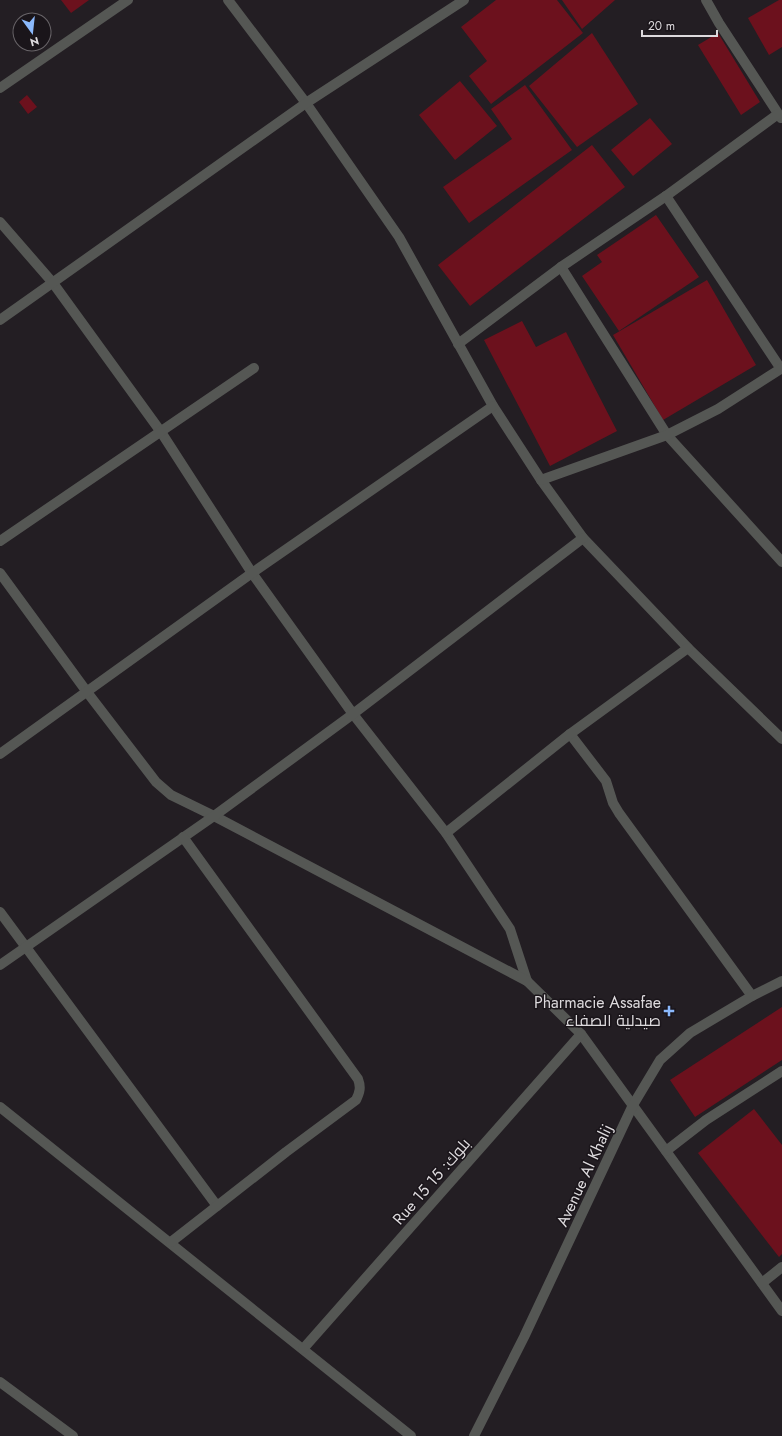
<svg xmlns="http://www.w3.org/2000/svg" width="782" height="1436" viewBox="0 0 782 1436" font-family="Jost,Cairo,sans-serif">
<rect width="100%" height="100%" fill="#231e23"/>
<g fill="#6c111d">
<polygon points="61,0 89,0 71,13"/>
<polygon points="496,0 557,0 583,33 491,104 469,76 487,61 461,27"/>
<polygon points="562,0 615,0 582,29"/>
<polygon points="779,0 782,0 782,47 769,55 748,18"/>
<polygon points="592,33 638,104 577,147 529,86"/>
<polygon points="718,33 760,102 741,115 698,45"/>
<polygon points="460,81 497,126 455,160 419,115"/>
<polygon points="525,85 572,150 469,223 443,187 512,139 491,109"/>
<polygon points="27,95 37,107 28,114 19,102"/>
<polygon points="650,118 672,144 633,176 611,150"/>
<polygon points="592,145 625,187 470,306 438,265"/>
<polygon points="656,215 699,277 619,331 582,276 602,262 597,255"/>
<polygon points="707,280 756,365 663,420 613,335"/>
<polygon points="522,321 536,347 566,332 617,431 550,466 484,340"/>
<polygon points="782,1007 782,1060 695,1117 670,1080"/>
<polygon points="754,1109 782,1145 782,1254 779,1257 698,1153"/>
</g>
<g fill="none" stroke-linecap="round" stroke-linejoin="round">
<g stroke="#555754" stroke-width="10">
<polyline points="228,0 306,103 399,237 493,406 541,480 583,538 688,648 782,739"/>
<polyline points="706,0 719,23 781,118"/>
<polyline points="0,88 128,0"/>
<polyline points="666,196 781,369"/>
<polyline points="0,222 53,283 161,432 252,573 353,714 446,833 510,929 527,981"/>
<polyline points="561,267 667,435 782,562"/>
<polyline points="0,320 306,103 464,0"/>
<polyline points="458,344 561,267 666,196 778,114"/>
<polyline points="541,480 667,435 718,409 782,368"/>
<polyline points="0,541 254,368"/>
<polyline points="0,573 87,692 156,782 171,795 214,816 527,981 581,1034 782,1311"/>
<polyline points="570,734 606,781 613,803 619,813 752,996"/>
<polyline points="0,754 252,573 493,406"/>
<polyline points="446,833 570,734 688,648"/>
<polyline points="0,912 217,1206"/>
<polyline points="0,965 214,816 353,714 583,538"/>
<polyline points="0,1107 411,1436"/>
<polyline points="666,1151 706,1120 782,1071"/>
<path d="M171 1242 286 1152 356 1100C360 1092 361 1087 358 1079L183 837"/>
<polyline points="762,1283 782,1267"/>
<polyline points="303,1349 581,1034"/>
<polyline points="0,1382 73,1436"/>
<polyline points="474,1436 524,1337 633,1105 660,1060 690,1033 752,996 782,981"/>
</g>
</g>
<path fill="#8bb9fc" stroke="#1a151a" stroke-width="1.5" d="M667 1005h4v4h4v4h-4v4h-4v-4h-4v-4h4z"/>
<g text-anchor="middle" stroke-width="3" stroke-linejoin="round" paint-order="stroke">
<g font-size="16" fill="#dddadd" stroke="#1a151a" text-anchor="end">
<text x="661" y="1008">Pharmacie Assafae<tspan x="661" dy="18">صيدلية الصفاء</tspan></text>
</g>
<g font-size="16" fill="#dddadd" stroke="#1a151a">
<text transform="translate(584 1175) rotate(-65)" y="6">Avenue Al Khalij</text>
<text transform="translate(431 1181) rotate(-49)" y="6">Rue 15 بلوك: 15</text>
</g>
</g>
<g transform="translate(32 32) rotate(165)"><circle r="19" fill="#1a151a" stroke="#686468"/>
<path d="M0-3L7 15L0 10L-7 15Z" fill="#8bb9fc"/>
<text y="-6" font-size="11" font-weight="bold" text-anchor="middle" fill="#dddadd">N</text>
</g>
<path d="M642 30v6h75v-6" fill="none" stroke="#dddadd" stroke-width="2"/>
<text x="648" y="30" font-size="12" fill="#dddadd" stroke="#1a151a" stroke-width="3" paint-order="stroke">20 m</text>
</svg>
